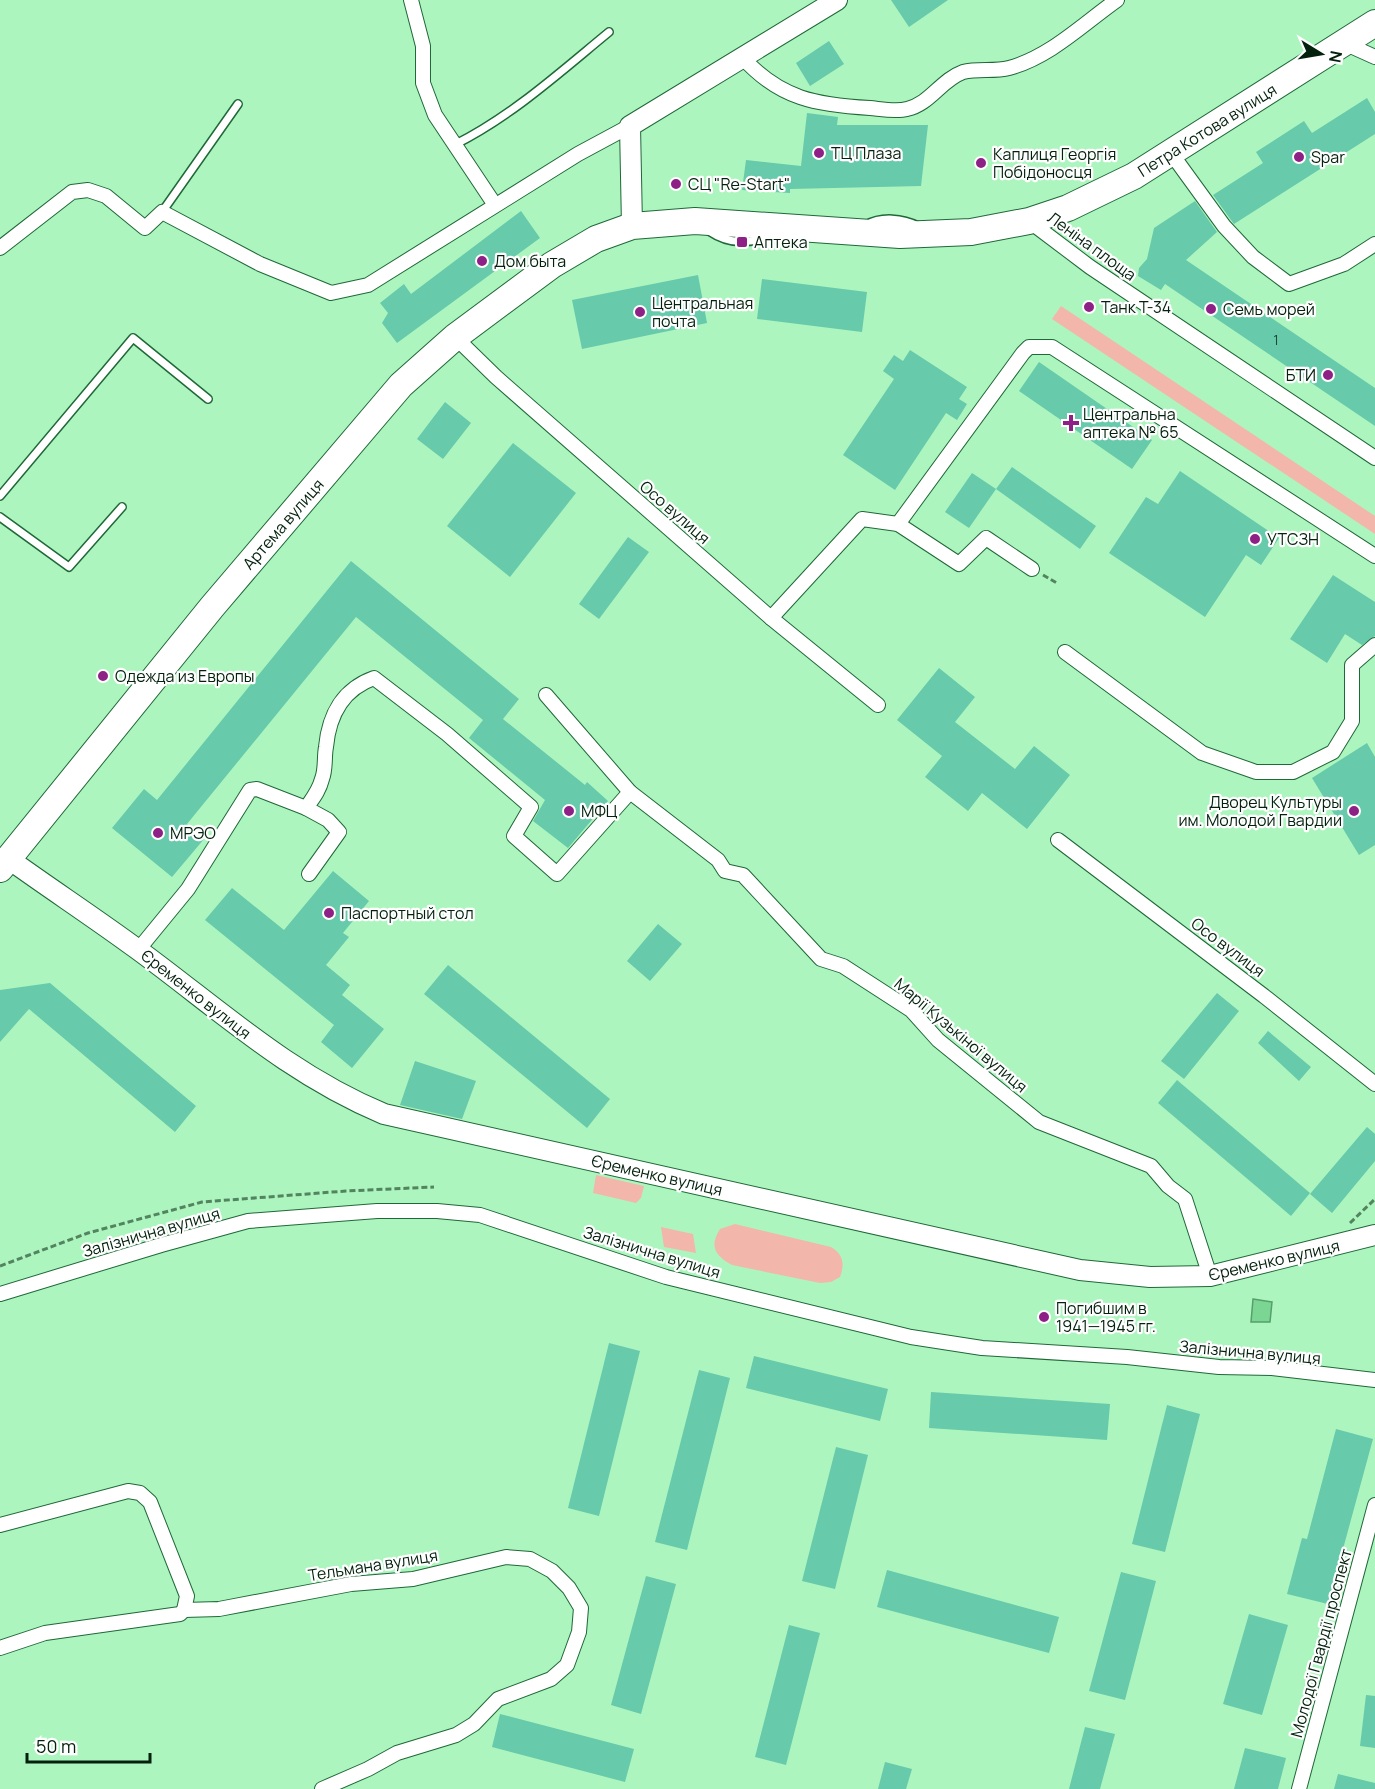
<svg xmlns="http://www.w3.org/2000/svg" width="1375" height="1789" viewBox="0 0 1375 1789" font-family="Manrope,sans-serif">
<rect width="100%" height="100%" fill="#adf5be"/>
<g fill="#f3b6aa">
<polygon points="1061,306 1375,516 1375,534 1052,319"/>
<polygon points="596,1175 644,1186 641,1198 636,1203 593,1193"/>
<path d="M735 1224 831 1247C843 1254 845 1264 840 1277L831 1282 820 1283 732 1265C715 1256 709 1246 720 1229Z"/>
<polygon points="661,1227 693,1234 696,1253 664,1247"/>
</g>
<polygon fill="#7bd593" stroke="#579f6b" stroke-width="1.5" points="1253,1299 1272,1302 1270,1322 1251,1322"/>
<g fill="#66caab">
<polygon points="891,0 948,0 909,27"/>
<polygon points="829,41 844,64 810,86 796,63"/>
<polygon points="1367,98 1375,112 1375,134 1234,224 1231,220 1213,195 1263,163 1256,152 1304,121 1312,133"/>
<polygon points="807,113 838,117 837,125 928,125 921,186 790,189 790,193 742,190 746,160 801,166"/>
<polygon points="1195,201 1217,232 1186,260 1375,388 1375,426 1165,284 1161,290 1138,276 1139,268 1147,259 1154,228"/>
<polygon points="521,211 540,238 397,343 382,323 388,313 380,303 404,284 411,294"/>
<polygon points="698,275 707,323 582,349 572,300"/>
<polygon points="762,279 867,292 862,332 757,319"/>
<polygon points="910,350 967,387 959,399 967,404 957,420 946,413 895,490 843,455 894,379 883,371 894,355 903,361"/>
<polygon points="1039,362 1152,440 1132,469 1019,391"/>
<polygon points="445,402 471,423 443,459 417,439"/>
<polygon points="513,443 576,493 510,577 447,526"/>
<polygon points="1012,467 1096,526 1080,549 996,489"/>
<polygon points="1180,471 1279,538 1261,565 1246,555 1205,617 1109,553 1146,497 1158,504"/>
<polygon points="972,473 996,489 969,528 945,512"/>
<polygon points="628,537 649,552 599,619 579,604"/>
<polygon points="351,561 519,699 503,719 585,785 587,782 608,801 568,848 533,821 545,800 469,738 483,720 356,617 187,824 204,839 172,877 112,828 144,789 157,800"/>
<polygon points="1333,575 1375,602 1375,636 1362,645 1345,634 1327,663 1290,639"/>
<polygon points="939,668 975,697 955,722 1015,769 1034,746 1070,775 1027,829 982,793 968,811 925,777 942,756 897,720"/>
<polygon points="1367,743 1375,757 1375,845 1359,855 1312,778"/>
<polygon points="333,871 369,901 343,933 349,937 326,965 350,985 342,995 384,1029 352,1068 321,1042 334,1025 205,920 232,888 284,930"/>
<polygon points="658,924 682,944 650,981 627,961"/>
<polygon points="448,965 610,1099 587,1128 424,994"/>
<polygon points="50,983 196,1106 175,1132 29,1009 0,1042 0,990"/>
<polygon points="1217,993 1239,1011 1184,1079 1161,1061"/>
<polygon points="1268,1031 1311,1067 1299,1081 1258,1043"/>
<polygon points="415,1061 476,1081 462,1119 400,1105"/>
<polygon points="1177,1080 1310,1193 1291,1216 1158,1103"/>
<polygon points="1367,1127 1375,1134 1375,1161 1332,1213 1310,1194"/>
<polygon points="609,1343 640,1351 599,1516 568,1508"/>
<polygon points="754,1356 888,1389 880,1421 746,1388"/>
<polygon points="699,1370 730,1378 687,1550 655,1542"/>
<polygon points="931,1392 1110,1404 1107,1440 929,1428"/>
<polygon points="1167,1405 1200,1414 1165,1552 1132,1544"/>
<polygon points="1336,1429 1373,1439 1328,1604 1287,1594 1302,1538 1307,1539"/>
<polygon points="836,1447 868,1455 835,1589 802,1581"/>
<polygon points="887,1570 1059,1617 1049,1653 877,1607"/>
<polygon points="1121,1572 1156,1581 1125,1700 1089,1691"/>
<polygon points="646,1576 676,1584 641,1714 611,1705"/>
<polygon points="1249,1614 1288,1625 1262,1715 1223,1704"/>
<polygon points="789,1625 820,1633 786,1765 755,1757"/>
<polygon points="1366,1695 1375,1696 1375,1748 1360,1746"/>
<polygon points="500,1714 634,1749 625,1782 492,1747"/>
<polygon points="1085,1727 1115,1734 1100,1789 1069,1789"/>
<polygon points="1245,1748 1286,1758 1278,1789 1234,1789"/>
<polygon points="885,1762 912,1769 906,1789 878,1789"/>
<polygon points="1338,1774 1375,1783 1375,1789 1334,1789"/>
</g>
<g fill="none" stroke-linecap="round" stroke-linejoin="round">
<defs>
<g id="lane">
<path d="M454 145C512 116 559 73 609 32"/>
<polyline points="162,212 238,104"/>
<path d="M866 225C881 216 903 218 918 226"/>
<path d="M709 231C730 245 750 244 772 235"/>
<polyline points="0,496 133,338 208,399"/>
<polyline points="0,517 69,567 122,507"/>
</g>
<g id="street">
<polyline points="411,0 423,46 423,83 435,115 495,205"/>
<polyline points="1344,43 1375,57"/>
<path d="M743 58C780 99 817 105 870 108 881 109 896 112 907 109 930 104 941 80 963 72 978 68 994 72 1009 68 1050 57 1083 24 1117 0"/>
<polyline points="1171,153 1224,226 1253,257 1289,284 1344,264 1375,244"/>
<polyline points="1029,221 1090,267 1375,458"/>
<polyline points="0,248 72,192 88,190 106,196 145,228 162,212 260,264 331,293 368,285 578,154 630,126"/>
<polyline points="455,337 496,377 771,618 878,705"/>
<polyline points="898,524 1023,353 1029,347 1052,347 1375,556"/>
<polyline points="771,618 862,519 898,524 959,564 986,538 1032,569"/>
<polyline points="1065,652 1202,753 1256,772 1293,772 1333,752 1352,721 1352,665 1375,645"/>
<polyline points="546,695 630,792 718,860 725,871 743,875 821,959 843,966 911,1010 938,1040 1039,1122 1151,1166 1168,1186 1185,1199 1210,1276"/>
<polyline points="1058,840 1264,996 1375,1084"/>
<path d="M309 874 339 832 328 820 306 808C313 798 319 791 322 779 326 769 324 757 326 747 329 715 343 689 374 678L447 734 531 807 514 836 557 874 630 792"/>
<polyline points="138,950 188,889 250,790 257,789 306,808"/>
<polyline points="0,1294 161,1245 248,1221 377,1211 437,1211 480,1215 666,1277 911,1337 982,1348 1127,1357 1219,1367 1272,1368 1375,1380"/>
<polyline points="0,1525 128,1491 140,1493 150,1502 187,1596 184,1610 180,1614 45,1633 0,1648"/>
<polyline points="184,1610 219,1609 351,1584 413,1579 506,1557 530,1559 552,1571 569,1588 581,1608 579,1632 567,1665 551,1679 498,1699 474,1724 456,1735 397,1753 368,1769 322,1789"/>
<polyline points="1299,1789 1375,1505"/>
</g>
<g id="secondary">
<polyline points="632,226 630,126 837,0"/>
<path d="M9 859C52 890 95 918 137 949 219 1009 288 1074 384 1114L1080 1270 1150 1277 1210 1276 1375 1235"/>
</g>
<polyline id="highway" points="0,869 212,607 401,385 455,337 552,265 596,239 632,226 695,221 900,235 971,232 1029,221 1068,208 1134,176 1375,23"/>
</defs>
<use href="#lane" stroke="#1f6838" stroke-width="10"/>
<use href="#street" stroke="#1f6838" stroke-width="16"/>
<use href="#secondary" stroke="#1f6838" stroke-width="22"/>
<use href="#highway" stroke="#1f6838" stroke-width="28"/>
<g stroke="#538460" stroke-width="3" stroke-dasharray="6 3" stroke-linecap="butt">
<polyline points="1043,575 1057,583"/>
<polyline points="1350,1223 1375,1199"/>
<polyline points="0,1266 88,1233 202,1202 346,1191 434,1187"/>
</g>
<use href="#lane" stroke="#fff" stroke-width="7"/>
<use href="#street" stroke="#fff" stroke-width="14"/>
<use href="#secondary" stroke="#fff" stroke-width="20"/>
<use href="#highway" stroke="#fff" stroke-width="26"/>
</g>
<g fill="#8d2185" stroke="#fff" stroke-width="2">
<circle cx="819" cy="153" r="6"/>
<circle cx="1299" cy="157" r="6"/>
<circle cx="981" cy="163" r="6"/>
<circle cx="676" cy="184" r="6"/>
<rect x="736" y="236" width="12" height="12" rx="3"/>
<circle cx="482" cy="261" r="6"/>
<circle cx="1089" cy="307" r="6"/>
<circle cx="1211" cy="309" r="6"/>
<circle cx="640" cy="312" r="6"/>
<circle cx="1328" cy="375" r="6"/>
<path d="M1068 414h6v6h6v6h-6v6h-6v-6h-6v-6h6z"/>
<circle cx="1255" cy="539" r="6"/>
<circle cx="103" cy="676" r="6"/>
<circle cx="569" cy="811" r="6"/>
<circle cx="1354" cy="811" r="6"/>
<circle cx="158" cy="833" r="6"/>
<circle cx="329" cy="913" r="6"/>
<circle cx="1044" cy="1317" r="6"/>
</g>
<g text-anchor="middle" stroke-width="4.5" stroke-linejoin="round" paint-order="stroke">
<g font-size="14" fill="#1c4b34">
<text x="1276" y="345">1</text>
</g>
<g font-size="16" fill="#03210d" stroke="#fff">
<text transform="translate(1207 130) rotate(-32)" y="6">Петра Котова вулиця</text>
<text transform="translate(1092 246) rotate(36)" y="6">Леніна площа</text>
<text transform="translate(675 512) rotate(41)" y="6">Осо вулиця</text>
<text transform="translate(283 524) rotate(-49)" y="6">Артема вулиця</text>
<text transform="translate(1228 947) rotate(37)" y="6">Осо вулиця</text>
<text transform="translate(196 994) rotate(38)" y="6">Єременко вулиця</text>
<text transform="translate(961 1035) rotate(40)" y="6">Марії Кузькіної вулиця</text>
<text transform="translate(657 1175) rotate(13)" y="6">Єременко вулиця</text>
<text transform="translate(151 1232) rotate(-16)" y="6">Залізнична вулиця</text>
<text transform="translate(652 1252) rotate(17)" y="6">Залізнична вулиця</text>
<text transform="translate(1274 1260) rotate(-13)" y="6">Єременко вулиця</text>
<text transform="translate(1250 1352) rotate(5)" y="6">Залізнична вулиця</text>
<text transform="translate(373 1565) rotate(-9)" y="6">Тельмана вулиця</text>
<text transform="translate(1321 1643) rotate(-75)" y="6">Молодої Гвардії проспект</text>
</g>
<g font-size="16" fill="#03210d" stroke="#fff" text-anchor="start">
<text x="831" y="159">ТЦ Плаза</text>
<text x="993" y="160">Каплиця Георгія<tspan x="993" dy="18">Побідоносця</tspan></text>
<text x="1311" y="163">Spar</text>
<text x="688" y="190">СЦ "Re-Start"</text>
<text x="754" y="248">Аптека</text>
<text x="494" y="267">Дом быта</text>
<text x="652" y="309">Центральная<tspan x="652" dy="18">почта</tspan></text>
<text x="1101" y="313">Танк Т-34</text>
<text x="1223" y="315">Семь морей</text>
<text x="1316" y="381" text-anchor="end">БТИ</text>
<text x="1083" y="420">Центральна<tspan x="1083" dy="18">аптека № 65</tspan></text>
<text x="1267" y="545">УТСЗН</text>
<text x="115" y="682">Одежда из Европы</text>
<text x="1342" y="808" text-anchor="end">Дворец Культуры<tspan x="1342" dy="18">им. Молодой Гвардии</tspan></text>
<text x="581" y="817">МФЦ</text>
<text x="170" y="839">МРЭО</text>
<text x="341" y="919">Паспортный стол</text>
<text x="1056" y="1314">Погибшим в<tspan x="1056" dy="18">1941—1945 гг.</tspan></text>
</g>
</g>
<g transform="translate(1321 54) rotate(101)" stroke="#ffffff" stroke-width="4.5" paint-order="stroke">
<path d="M0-4.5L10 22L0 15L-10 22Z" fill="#03210d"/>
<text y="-9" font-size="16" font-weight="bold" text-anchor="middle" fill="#03210d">N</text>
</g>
<path d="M27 1753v9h123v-9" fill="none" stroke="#03210d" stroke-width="3"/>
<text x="36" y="1753" font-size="18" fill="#03210d" stroke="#ffffff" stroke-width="4.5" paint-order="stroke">50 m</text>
</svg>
